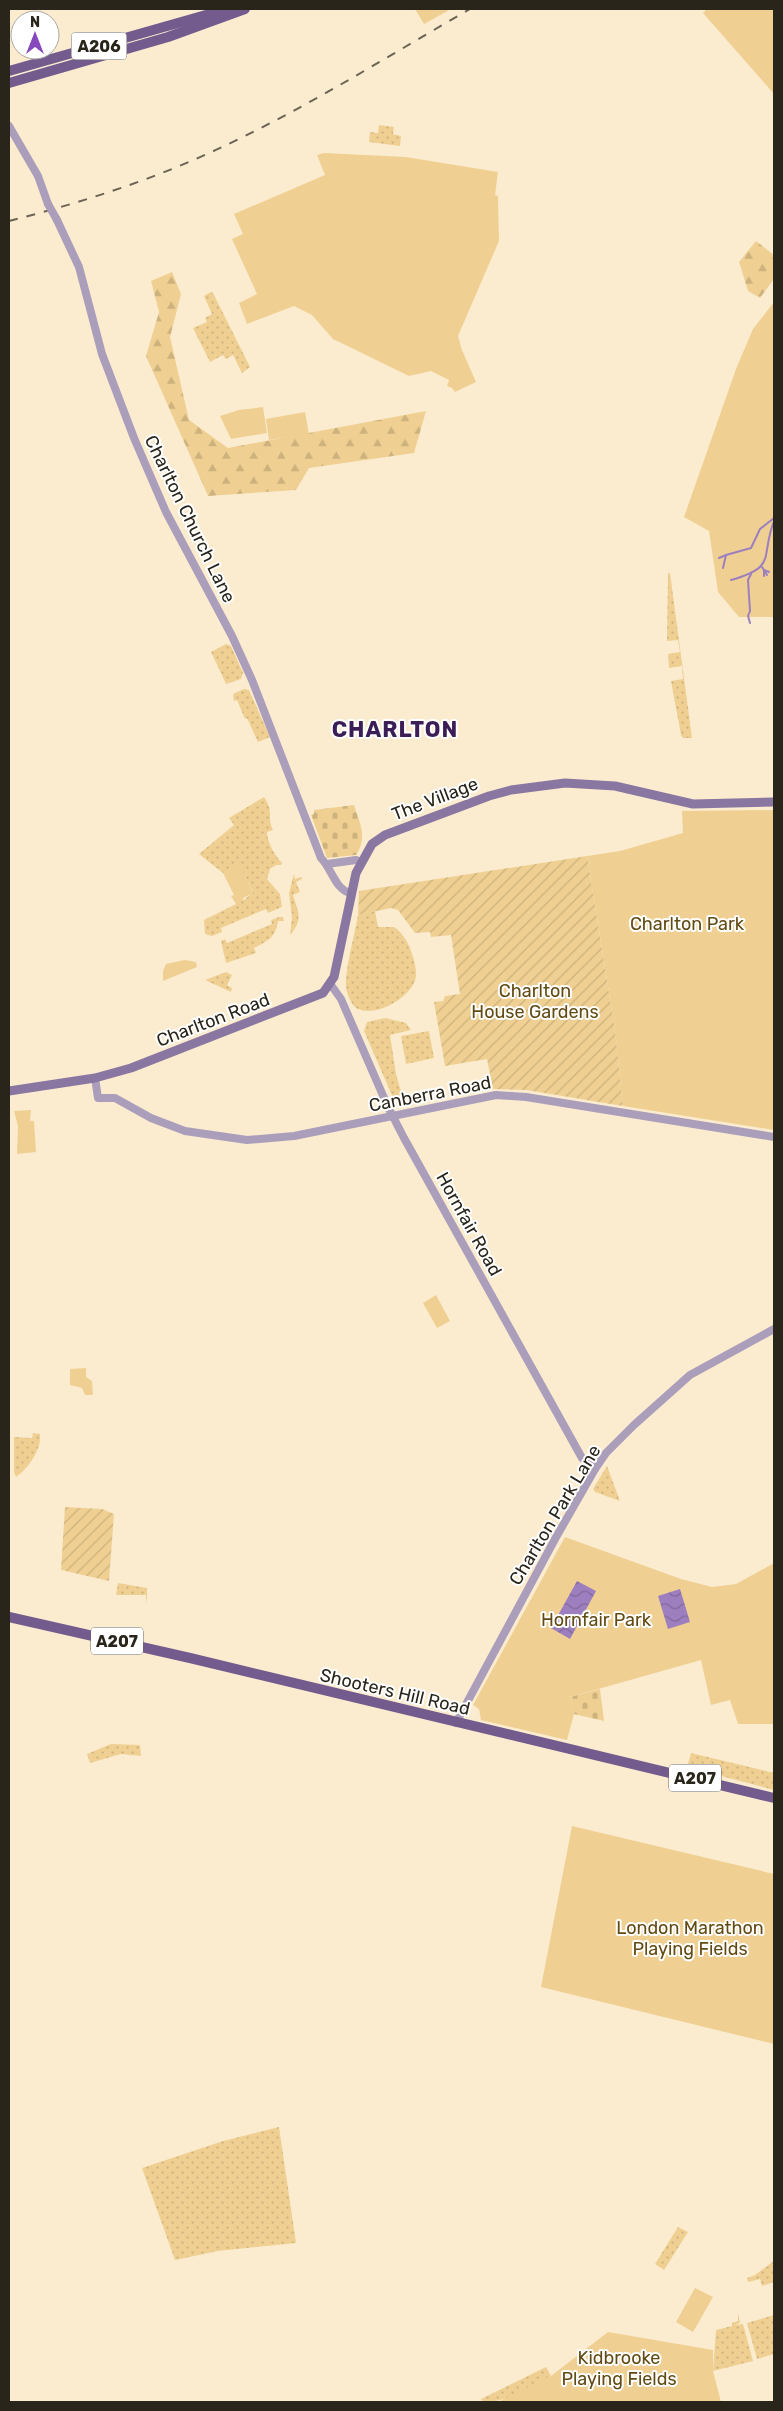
<svg xmlns="http://www.w3.org/2000/svg" width="783" height="2411" viewBox="0 0 783 2411" font-family="Rubik,sans-serif">
<defs>
<pattern id="grass-dots" width="8" height="8" patternUnits="userSpaceOnUse" patternTransform="scale(1.25)"><rect width="8" height="8" fill="#efd092"/><path d="M2 2h.1M6 6h.1" fill="none" stroke="#cdb27d" stroke-width="1.8" stroke-linecap="round"/></pattern>
<pattern id="forest-firs" width="22" height="20" patternUnits="userSpaceOnUse" patternTransform="scale(1.25)"><rect width="22" height="20" fill="#efd092"/><path d="M5 1l3.5 6h-7zM16 11l3.5 6h-7z" fill="#cdb27d"/></pattern>
<pattern id="cemetery-stones" width="16" height="16" patternUnits="userSpaceOnUse" patternTransform="scale(1.25)"><rect width="16" height="16" fill="#efd092"/><path d="M2 7V4a2 2 0 0 1 4 0v3zM10 15v-3a2 2 0 0 1 4 0v3z" fill="#cdb27d"/></pattern>
<pattern id="garden-furrows" width="10" height="10" patternUnits="userSpaceOnUse" patternTransform="scale(1.25)"><rect width="10" height="10" fill="#efd092"/><path d="M-1 1l2-2M0 10L10 0M9 11l2-2" fill="none" stroke="#cdb27d"/></pattern>
<pattern id="water-waves" width="16" height="10" patternUnits="userSpaceOnUse" patternTransform="scale(1.25)"><rect width="16" height="10" fill="#9d7fbf"/><path d="M0 5q4-4 8 0t8 0" fill="none" stroke="#80689a"/></pattern>
</defs>
<rect width="100%" height="100%" fill="#fbecd0"/>
<g fill="url(#grass-dots)">
<polygon points="379,125 394,127 393,134 401,136 400,146 369,142 370,132 378,133"/>
<polygon points="211,292 213,293 250,367 242,373 233,355 226,359 223,355 210,362 193,328 207,322 205,318 212,314 204,296"/>
<polygon points="668,573 670,573 692,738 683,738 681,735 671,681 683,679 682,666 669,668 668,654 680,652 678,640 667,641"/>
<polygon points="226,644 231,646 243,673 241,679 226,684 211,652"/>
<polygon points="244,689 249,690 270,737 258,742 247,718 245,719 237,700 234,701 233,694"/>
<path d="M264 797C275 813 266 816 273 830L267 832C267 842 275 856 282 863L281 865H276L270 869 267 879 280 894 282 907 268 913 266 909 221 928 222 932 212 936 205 934 204 920 236 904 231 896 234 895 237 900 242 898 244 900 253 892 239 865 223 873 199 854 234 825 229 818Z"/>
<path d="M294 874 295 879 302 877V879L296 882 300 892 293 895C298 912 304 919 290 935L292 917 289 893Z"/>
<path d="M375 911 378 927H394C402 932 408 942 411 951 414 959 418 972 415 981 408 999 376 1017 358 1009 352 1007 346 992 346 986 345 970 355 933 358 915Z"/>
<path d="M279 917H283L284 921H278C276 937 268 941 254 948L256 953 226 963 221 941 225 939 227 943 272 924 271 920Z"/>
<polygon points="226,972 232,975 227,985 232,988 231,992 205,980"/>
<polygon points="385,1018 406,1023 411,1030 390,1035 396,1074 405,1106 394,1100 364,1031 367,1022"/>
<polygon points="429,1031 434,1058 406,1064 401,1036"/>
<path d="M33 1433 40 1434C42 1449 28 1469 16 1477L14 1472V1437L32 1438Z"/>
<polygon points="607,1466 620,1501 595,1492 593,1489"/>
<polygon points="118,1583 147,1588 147,1605 146,1595 116,1595"/>
<polygon points="111,1744 140,1745 141,1756 121,1754 90,1763 87,1754"/>
<polygon points="691,1753 774,1773 774,1790 691,1768 688,1764"/>
<polygon points="279,2127 296,2243 218,2251 175,2260 142,2168 223,2141"/>
<polygon points="678,2227 688,2232 664,2270 655,2264"/>
<polygon points="774,2261 774,2282 762,2286 760,2279 748,2282 747,2278 755,2275"/>
<polygon points="738,2313 740,2323 735,2325 743,2324 753,2361 713,2371 716,2330 732,2326 732,2323 738,2321"/>
<polygon points="774,2315 774,2354 757,2359 747,2323"/>
<path d="M546 2367 551 2376C529 2388 509 2402 483 2402L481 2399Z"/>
</g>
<g fill="url(#forest-firs)">
<polygon points="756,241 774,255 774,279 760,298 748,291 739,262"/>
<polygon points="172,272 181,294 170,337 189,420 228,448 426,411 414,453 309,468 296,490 208,496 146,356 159,312 151,281"/>
</g>
<g fill="url(#cemetery-stones)">
<path d="M354 805C360 824 368 837 356 855L327 858 311 815 314 814V810Z"/>
<polygon points="600,1689 604,1721 574,1714 570,1697"/>
</g>
<g fill="#efd092">
<polygon points="415,9 451,9 424,24"/>
<polygon points="707,9 774,9 774,94 703,13"/>
<polygon points="324,153 406,157 498,172 495,195 498,196 499,241 458,336 462,350 476,382 455,392 452,388 447,386 449,380 431,371 409,376 333,339 312,315 294,306 247,324 239,303 257,294 232,239 243,234 234,214 325,175 317,155"/>
<polygon points="774,302 774,617 739,617 718,592 709,531 684,517 736,369 753,329"/>
<polygon points="263,407 267,433 231,439 220,416 239,410"/>
<polygon points="305,412 309,434 269,440 266,419"/>
<polygon points="774,810 774,1130 623,1106 615,1030 587,856 620,851 683,833 682,811"/>
<polygon points="239,864 253,893 237,901 223,873"/>
<polygon points="185,960 196,962 197,967 163,981 163,971 166,964"/>
<polygon points="31,1110 30,1121 34,1121 36,1152 17,1154 18,1126 14,1111"/>
<polygon points="436,1295 450,1321 437,1328 423,1303"/>
<polygon points="86,1368 86,1377 92,1381 93,1395 85,1395 82,1388 70,1385 70,1369"/>
<polygon points="565,1537 681,1579 712,1587 736,1584 774,1563 774,1724 738,1724 730,1700 711,1705 701,1660 570,1697 574,1714 567,1740 481,1720 479,1709 473,1705"/>
<polygon points="572,1826 774,1874 774,2044 541,1987"/>
<polygon points="695,2288 713,2297 693,2332 676,2322"/>
<polygon points="608,2332 713,2350 713,2371 721,2402 498,2402 551,2376"/>
</g>
<g fill="url(#garden-furrows)">
<polygon points="587,856 615,1030 623,1106 526,1090 493,1089 487,1059 445,1066 434,1002 443,1001 445,996 460,994 451,935 431,937 430,932 415,933 398,910 391,908 358,915 359,891"/>
<polygon points="65,1507 102,1509 114,1514 109,1581 61,1570"/>
</g>
<g fill="url(#water-waves)">
<polygon points="577,1581 596,1591 570,1639 551,1628"/>
<polygon points="680,1589 690,1622 668,1629 658,1596"/>
</g>
<g fill="none" stroke-linecap="round" stroke-linejoin="round">
<g stroke="#9d7fbf" stroke-width="2">
<polyline points="719,558 726,555"/>
<polyline points="762,567 767,575"/>
<polyline points="723,568 726,555 751,548 760,529 774,518"/>
<polyline points="764,576 764,570 769,572"/>
<path d="M731 580C778 567 760 557 774 521"/>
<polyline points="750,623 748,616 750,611 748,580 751,574"/>
</g>
<g stroke="#ab9ebb" stroke-width="8">
<polyline points="9,126 38,176 48,204"/>
<path d="M57 220 79 267 102 354 134 438 166 512 232 636 252 680 321 858C332 869 335 889 350 893"/>
<polyline points="327,864 356,860 361,862"/>
<polyline points="331,985 341,999 388,1107 404,1138 582,1458 595,1469"/>
<polyline points="95,1078 98,1098 115,1098 151,1118 185,1131 247,1140 294,1136 496,1095 526,1097 774,1137"/>
<polyline points="456,1723 555,1539 595,1469 606,1453 634,1425 690,1375 774,1329"/>
</g>
<polyline stroke="#8a77a1" stroke-width="9" points="9,1091 95,1078 131,1068 323,993 334,977 356,873 372,844 385,835 489,796 511,790 565,783 615,786 693,804 774,802"/>
<g stroke="#735b8e" stroke-width="10">
<polyline points="9,71 227,9"/>
<polyline points="9,83 168,37 245,9"/>
<polyline points="9,1617 190,1658 774,1798"/>
</g>
<path stroke="#6b6353" stroke-width="2" stroke-dasharray="9 9" stroke-linecap="butt" d="M9 221C76 204 143 183 207 154 298 113 383 59 470 9"/>
<polyline stroke="#ab9ebb" stroke-width="8" points="48,204 57,220"/>
</g>
<g text-anchor="middle" stroke-width="4" stroke-linejoin="round" paint-order="stroke">
<g fill="#fff" stroke="#6a665f" stroke-width="1">
<rect x="71.5" y="32.5" width="55" height="27" rx="4"/>
<rect x="91" y="1627.5" width="52" height="27" rx="4"/>
<rect x="669" y="1764.5" width="52" height="27" rx="4"/>
</g>
<g font-size="16" font-weight="bold" fill="#2a251a">
<text x="99" y="52">A206</text>
<text x="117" y="1647">A207</text>
<text x="695" y="1784">A207</text>
</g>
<g font-size="18" fill="#2a251a" stroke="#fff">
<text transform="translate(190 519) rotate(64)" y="6">Charlton Church Lane</text>
<text transform="translate(435 799) rotate(-21)" y="6">The Village</text>
<text transform="translate(213 1020) rotate(-21)" y="6">Charlton Road</text>
<text transform="translate(430 1094) rotate(-11)" y="6">Canberra Road</text>
<text transform="translate(469 1224) rotate(61)" y="6">Hornfair Road</text>
<text transform="translate(555 1515) rotate(-59)" y="6">Charlton Park Lane</text>
<text transform="translate(395 1692) rotate(13)" y="6">Shooters Hill Road</text>
</g>
<g font-size="18" fill="#624a13" stroke="#fff">
<text x="687" y="930">Charlton Park</text>
<text x="535" y="997">Charlton<tspan x="535" dy="21">House Gardens</tspan></text>
<text x="596" y="1626">Hornfair Park</text>
<text x="690" y="1934">London Marathon<tspan x="690" dy="21">Playing Fields</tspan></text>
<text x="619" y="2364">Kidbrooke<tspan x="619" dy="21">Playing Fields</tspan></text>
</g>
<g font-size="22" font-weight="bold" letter-spacing="1" fill="#3c1e56" stroke="#fff">
<text x="395" y="737">CHARLTON</text>
</g>
</g>
<rect width="783" height="2411" fill="none" stroke="#2a251a" stroke-width="20"/>
<g transform="translate(35 35)"><circle r="24" fill="#ffffff" stroke="#aaa8a3"/>
<path d="M0-4L9 19L0 12L-9 19Z" fill="#8648bd"/>
<text y="-8" font-size="14" font-weight="bold" text-anchor="middle" fill="#2a251a">N</text>
</g>
</svg>
